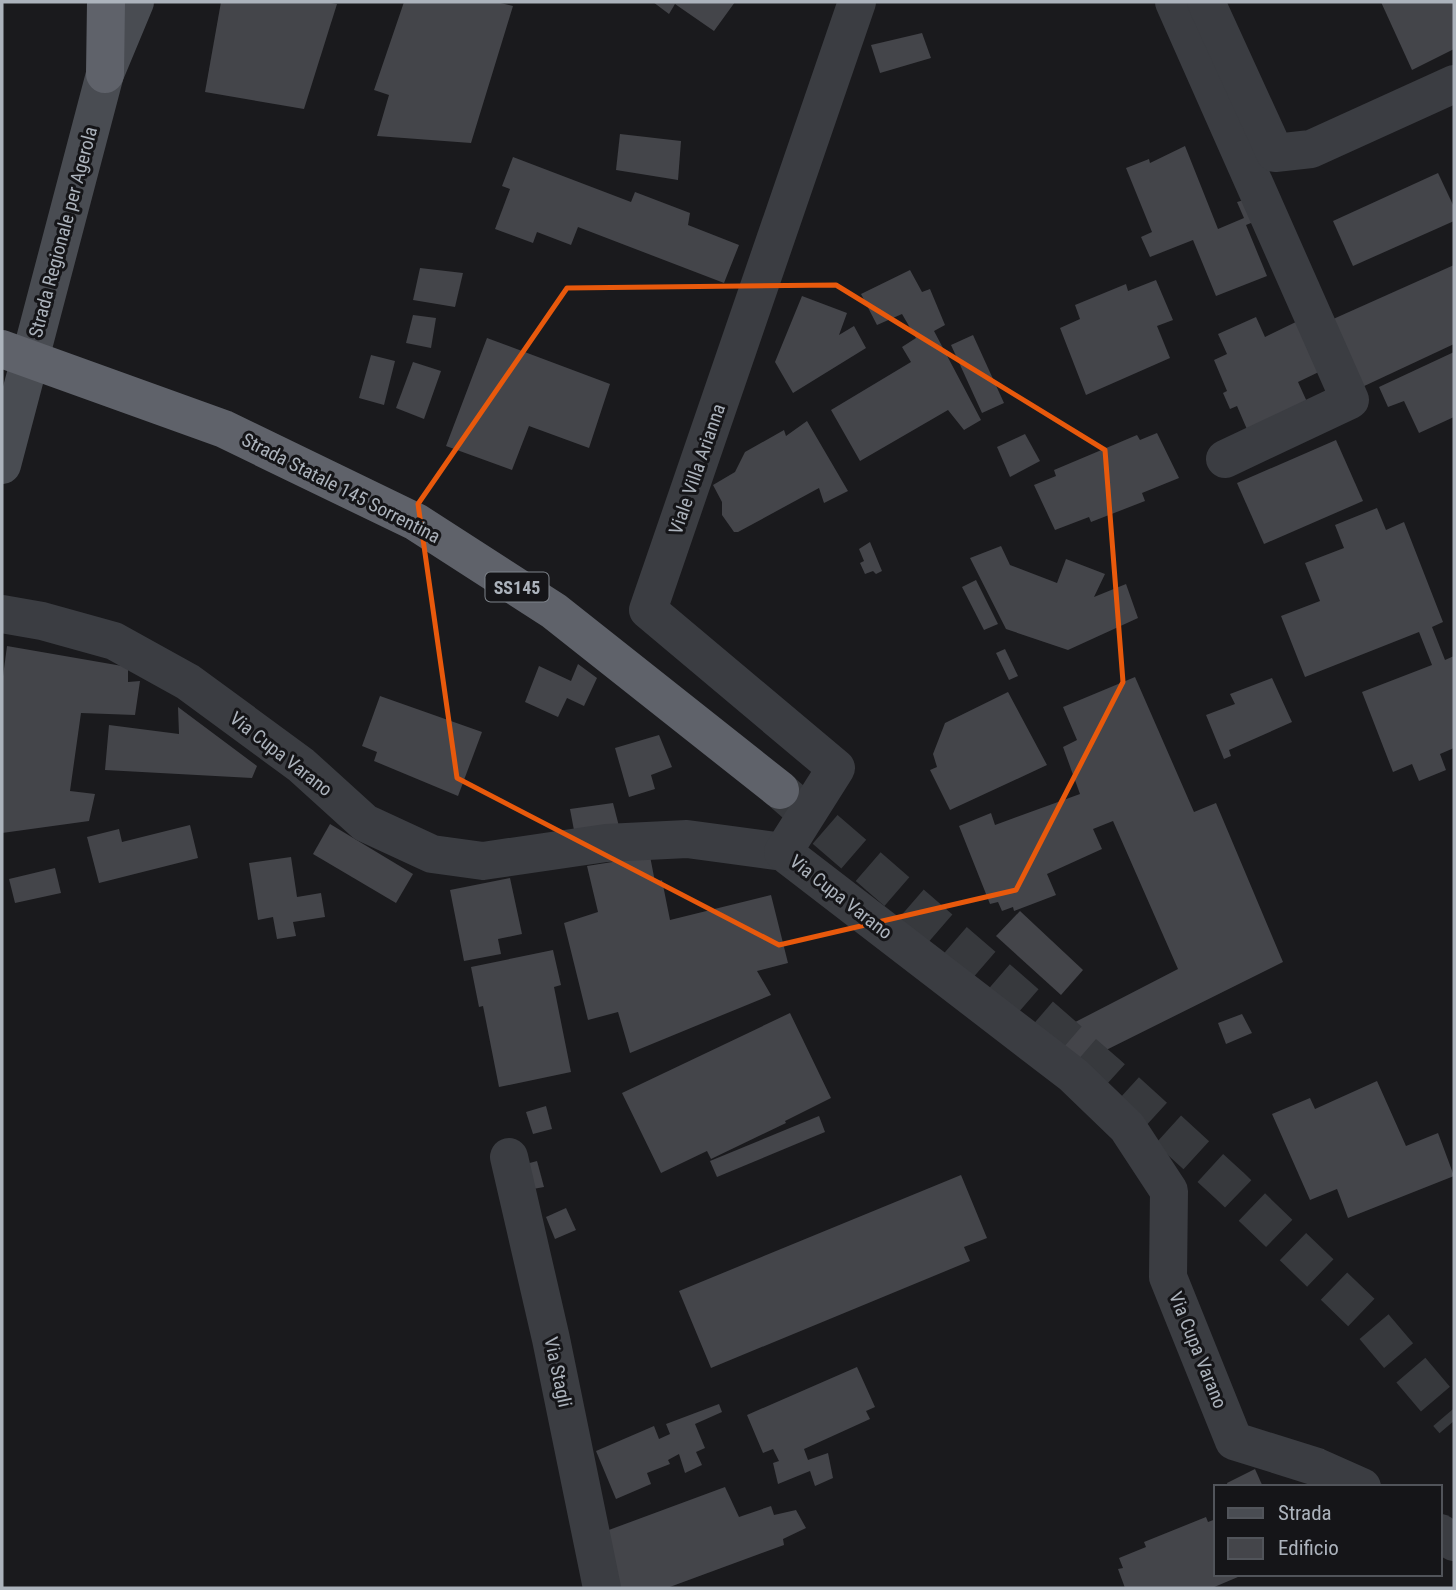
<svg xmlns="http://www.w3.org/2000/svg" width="1456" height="1590" font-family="'Roboto Condensed',sans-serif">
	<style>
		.building { fill: #44454a }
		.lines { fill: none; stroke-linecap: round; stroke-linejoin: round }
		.trunk-tunnel { stroke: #37393d; stroke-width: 38; stroke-dasharray: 38 19; stroke-linecap: butt }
		.minor { stroke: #3b3d42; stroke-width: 38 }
		.secondary { stroke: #494c52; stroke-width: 38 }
		.trunk { stroke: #5f626a; stroke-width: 38 }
		.marked { fill: none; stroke: #e8590c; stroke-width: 5; stroke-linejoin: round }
		.labels { text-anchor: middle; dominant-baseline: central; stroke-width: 6; stroke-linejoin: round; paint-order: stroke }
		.shield { fill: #151518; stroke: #7f848b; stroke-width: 2 }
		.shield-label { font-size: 18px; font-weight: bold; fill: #acb3bc }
		.street-label { font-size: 19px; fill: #acb3bc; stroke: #151518 }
	</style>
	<rect width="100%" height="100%" fill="#1a1a1d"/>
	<!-- building -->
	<g class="building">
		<polygon points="221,2 325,2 337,4 304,109 205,92"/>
		<polygon points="404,2 496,2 513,6 471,143 377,136 389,95 374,90"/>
		<polygon points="653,2 735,2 714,31 675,4 669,14"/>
		<polygon points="1381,2 1454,2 1454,49 1412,70"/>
		<polygon points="922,33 931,58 880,73 871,45"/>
		<polygon points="620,134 681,141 678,180 616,170"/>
		<polygon points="1185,146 1218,229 1244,218 1237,202 1248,199 1256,221 1246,225 1267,276 1216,296 1193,240 1150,257 1141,237 1152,232 1126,168 1149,159 1150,163"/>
		<polygon points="513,157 631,202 635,192 690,213 688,225 739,245 724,283 578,227 571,245 537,232 533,243 495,229 510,189 502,186"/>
		<polygon points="1438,173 1454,207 1454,221 1353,266 1333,221"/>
		<polygon points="1454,265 1454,344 1360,388 1331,320"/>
		<polygon points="420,268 463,273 455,307 413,300"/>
		<polygon points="910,270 922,292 930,289 945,325 934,331 981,420 964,430 948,410 860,461 831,410 911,362 902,347 916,338 902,314 877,325 861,294"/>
		<polygon points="1156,280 1173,320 1157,326 1170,358 1086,395 1060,328 1080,319 1075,305 1126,284 1128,291"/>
		<polygon points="802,296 847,313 839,335 854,326 866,348 793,393 775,362"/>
		<polygon points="413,315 436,318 431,348 406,343"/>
		<polygon points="1256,317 1265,337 1302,319 1325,369 1298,382 1313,415 1249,434 1237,406 1230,409 1223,393 1227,391 1214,360 1227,354 1218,334"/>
		<polygon points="973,335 1004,403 982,413 951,345"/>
		<polygon points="487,338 610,384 589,448 529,426 512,470 446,446"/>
		<polygon points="1454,352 1454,417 1419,433 1404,401 1388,407 1379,387"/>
		<polygon points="371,355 395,361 384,405 359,398"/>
		<polygon points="413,362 441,371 424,419 396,408"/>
		<polygon points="807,421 848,491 824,503 819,488 738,532 734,532 722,515 722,502 713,485 735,472 745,452 784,430 786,436"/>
		<polygon points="1157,433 1179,478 1142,493 1145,501 1091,522 1089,517 1055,530 1034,485 1056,476 1054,470 1137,435 1140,440"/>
		<polygon points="1025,434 1040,461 1010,477 997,447"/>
		<polygon points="1336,440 1363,501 1264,544 1237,483"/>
		<polygon points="1377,508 1386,530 1404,522 1443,622 1432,627 1445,660 1454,656 1454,748 1440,754 1446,770 1419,781 1412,764 1393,772 1362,692 1432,665 1419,632 1305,677 1281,616 1320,601 1305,563 1344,548 1335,525"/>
		<polygon points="870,542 882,571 876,574 873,571 865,574 860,563 864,561 859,549"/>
		<polygon points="1001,546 1010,565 1057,583 1066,559 1105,574 1094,597 1126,584 1138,618 1068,650 1006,629 970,558"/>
		<polygon points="976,580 998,624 984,630 962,587"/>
		<polygon points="7,646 128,667 128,682 140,681 135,715 81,713 70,791 95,794 89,821 2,833 2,684"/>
		<polygon points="1005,649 1018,676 1009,680 996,653"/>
		<polygon points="578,664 597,678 584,706 567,698 558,717 525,702 539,666 571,681"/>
		<polygon points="1135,677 1194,812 1216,803 1283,962 1072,1067 1054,1033 1178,969 1113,821 1093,829 1102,849 1047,874 1056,895 1014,911 1013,907 1002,911 998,902 990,904 959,826 991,813 995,825 1080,794 1063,747 1077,740 1063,707"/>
		<polygon points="1272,678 1292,722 1229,750 1231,756 1224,759 1206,715 1235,704 1230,694"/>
		<polygon points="1008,692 1047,765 950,810 930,770 937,767 933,754 945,723"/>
		<polygon points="380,696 482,732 458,796 374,761 377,752 362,746"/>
		<polygon points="178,707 257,766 252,778 105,770 109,725 179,734"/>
		<polygon points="659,735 672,767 651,775 655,789 629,797 615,748"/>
		<polygon points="613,803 622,838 577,846 570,809"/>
		<polygon points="330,824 413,874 396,903 313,854"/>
		<polygon points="190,825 198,858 99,883 87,837 119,829 122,842"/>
		<polygon points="650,856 655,882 662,880 670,920 771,895 788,963 757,971 771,995 630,1053 618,1012 588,1020 564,923 598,912 587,866"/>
		<polygon points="291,857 297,897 321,893 325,917 293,922 296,936 277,939 273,917 258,920 249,863"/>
		<polygon points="882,866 890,882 867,891 862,874"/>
		<polygon points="55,868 61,893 15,903 9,879"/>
		<polygon points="510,878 522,934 498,939 501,954 464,961 450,890"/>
		<polygon points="1020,911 1083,970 1061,995 996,936"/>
		<polygon points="553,950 561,985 554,987 571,1072 499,1087 483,1006 479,1007 471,967"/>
		<polygon points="790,1013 831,1098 785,1121 786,1123 711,1159 707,1151 661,1173 622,1093"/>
		<polygon points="1242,1014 1252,1033 1226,1044 1218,1023"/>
		<polygon points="1377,1081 1406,1146 1438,1133 1454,1176 1348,1218 1337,1189 1310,1200 1272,1114 1310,1098 1315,1109"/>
		<polygon points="546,1106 552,1129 533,1134 526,1112"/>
		<polygon points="819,1116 825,1132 717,1177 710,1161"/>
		<polygon points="537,1161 544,1187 533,1189 526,1164"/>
		<polygon points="961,1175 987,1238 964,1247 970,1261 711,1368 679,1291"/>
		<polygon points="566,1208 576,1230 555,1239 546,1217"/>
		<polygon points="857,1367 875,1407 866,1411 870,1419 804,1449 808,1460 828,1453 833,1478 815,1486 810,1471 778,1484 773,1463 779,1461 773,1449 763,1453 747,1415"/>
		<polygon points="719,1404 722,1412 695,1424 705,1448 696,1452 702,1465 685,1473 679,1454 668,1460 670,1464 647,1473 651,1484 616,1499 596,1451 654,1426 659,1439 670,1434 666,1424"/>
		<polygon points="1255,1469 1263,1487 1228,1487 1227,1483"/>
		<polygon points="725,1487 739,1517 771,1506 774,1515 796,1510 806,1528 783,1539 784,1545 667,1588 610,1588 598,1534"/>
		<polygon points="1206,1517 1208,1522 1216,1519 1216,1574 1245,1574 1212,1588 1125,1588 1118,1569 1123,1568 1119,1558 1146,1547 1144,1542"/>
	</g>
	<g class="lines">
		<!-- trunk-tunnel -->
		<polyline class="trunk-tunnel" points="782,792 1104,1071 1230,1186 1365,1316 1454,1421"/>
		<!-- minor -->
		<g class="minor">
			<polyline points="1174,2 1350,400 1225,459"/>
			<polyline points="1206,2 1275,153 1311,149 1454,84"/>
			<polyline points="2,614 42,621 114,641 188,682 301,765 365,823 432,854 483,861 606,843 687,839 783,852 1073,1075 1127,1127 1169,1191 1168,1277 1234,1441 1317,1467 1362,1487"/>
			<polyline points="783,852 836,768 648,610 857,2"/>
			<polyline points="509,1157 551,1339 602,1588"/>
			<polyline points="1440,1533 1454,1542"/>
		</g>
		<!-- secondary -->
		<polyline class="secondary" points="2,465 105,74 135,2"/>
		<!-- trunk -->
		<g class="trunk">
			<polyline points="105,74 106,2"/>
			<polyline points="2,349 224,429 416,522 554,611 780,790"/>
		</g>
	</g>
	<!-- marked area -->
	<path class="marked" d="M836 285 1105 450 1123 682 1016 890 779 945 457 778 418 504 567 288Z"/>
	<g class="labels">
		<!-- shield labels -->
		<rect class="shield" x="485.5" y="572.5" width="63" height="29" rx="5"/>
		<g class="shield-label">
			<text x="517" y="587">SS145</text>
		</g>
		<!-- street labels -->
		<g class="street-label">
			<text transform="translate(63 232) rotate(-75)">Strada Regionale per Agerola</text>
			<text transform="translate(697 469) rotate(-71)">Viale Villa Arianna</text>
			<text transform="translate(341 488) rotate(27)">Strada Statale 145 Sorrentina</text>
			<text transform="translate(281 754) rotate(38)">Via Cupa Varano</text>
			<text transform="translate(841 897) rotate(38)">Via Cupa Varano</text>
			<text transform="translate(1198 1350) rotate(68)">Via Cupa Varano</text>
			<text transform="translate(558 1372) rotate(78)">Via Stagli</text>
		</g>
	</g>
	<!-- border -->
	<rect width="1456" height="1590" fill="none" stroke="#acb3bc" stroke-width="7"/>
	<!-- legend -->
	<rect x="1214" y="1485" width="228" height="91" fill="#151518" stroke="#51545a" stroke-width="2"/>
	<rect x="1228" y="1508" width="35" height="10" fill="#494c52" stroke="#51545a" stroke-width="2"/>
	<text x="1278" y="1520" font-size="21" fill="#acb3bc">Strada</text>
	<rect x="1228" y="1538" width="35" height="21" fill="#44454a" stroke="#51545a" stroke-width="2"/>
	<text x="1278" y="1555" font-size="21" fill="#acb3bc">Edificio</text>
</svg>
